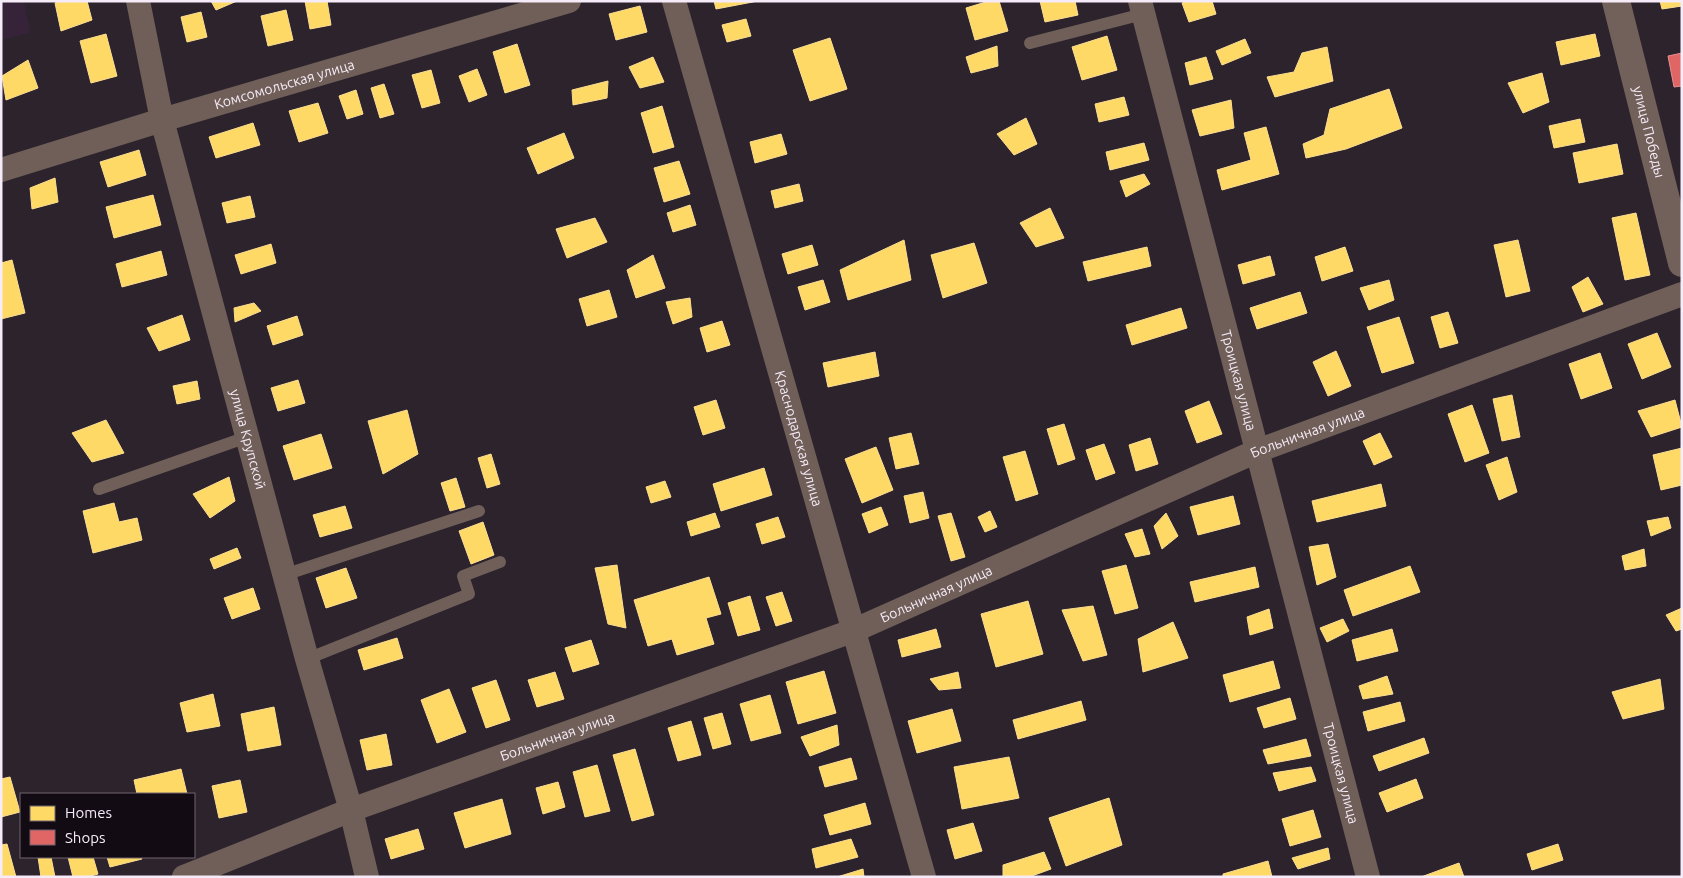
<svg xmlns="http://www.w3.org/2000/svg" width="1683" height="878" font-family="Ubuntu,sans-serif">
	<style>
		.built { fill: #36233a }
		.homes { fill: #ffd966; stroke: #fcde92 }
		.shops { fill: #e06666; stroke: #e78e92 }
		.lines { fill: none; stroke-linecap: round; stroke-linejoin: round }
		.lane { stroke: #6f5f58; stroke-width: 12 }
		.street { stroke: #6f5f58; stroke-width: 24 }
		.secondary { stroke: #72615b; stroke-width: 28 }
		.labels { text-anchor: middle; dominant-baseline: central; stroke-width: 5; stroke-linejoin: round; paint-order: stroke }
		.street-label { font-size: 14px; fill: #f6ebf8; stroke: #130b14 }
	</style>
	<rect width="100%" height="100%" fill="#2c232d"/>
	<!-- built -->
	<polygon class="built" points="1,1 24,1 30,33 1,40"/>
	<!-- homes -->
	<g class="homes">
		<polygon points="60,1 87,1 92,20 61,31 55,3"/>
		<polygon points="211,1 237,1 216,10"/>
		<polygon points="305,1 327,1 331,25 310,29"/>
		<polygon points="714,1 758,1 716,9"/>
		<polygon points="989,1 999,1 1008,31 975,40 966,8"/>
		<polygon points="1040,1 1075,1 1078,15 1045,22"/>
		<polygon points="1188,1 1212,1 1216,14 1189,22 1182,3"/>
		<polygon points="1660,1 1682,1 1682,6 1662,9"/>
		<polygon points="640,6 647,32 616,40 609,14"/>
		<polygon points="286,10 293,40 268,46 261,16"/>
		<polygon points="201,12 207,37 187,42 181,17"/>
		<polygon points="746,19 751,36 727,42 722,25"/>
		<polygon points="106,34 117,76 91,83 80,41"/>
		<polygon points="1595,34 1600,56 1561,65 1556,42"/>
		<polygon points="1107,36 1117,70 1082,80 1072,47"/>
		<polygon points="830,38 847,89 810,101 793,50"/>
		<polygon points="1245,39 1251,53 1222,65 1216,51"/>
		<polygon points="517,44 530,85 505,93 493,52"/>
		<polygon points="997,46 998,66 971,73 966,57"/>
		<polygon points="1327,47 1333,81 1275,97 1267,77 1294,72 1302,53"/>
		<polygon points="653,57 664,82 640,88 629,67"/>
		<polygon points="1206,57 1213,79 1190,85 1185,63"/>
		<polygon points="28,60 38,88 6,100 2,76"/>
		<polygon points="477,69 487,95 469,102 459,76"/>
		<polygon points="431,70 440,103 422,108 412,75"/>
		<polygon points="1542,73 1549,102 1523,113 1508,83"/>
		<polygon points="608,81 607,98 573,105 572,90"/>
		<polygon points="384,84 394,114 380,118 371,88"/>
		<polygon points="1389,89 1402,128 1346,149 1306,158 1303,144 1324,135 1330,109"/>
		<polygon points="356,90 363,114 347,119 339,96"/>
		<polygon points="1124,97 1129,115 1099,122 1095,104"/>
		<polygon points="1231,100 1234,128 1200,136 1192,110"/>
		<polygon points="318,103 328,133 299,142 289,111"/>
		<polygon points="662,106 674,147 653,153 641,113"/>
		<polygon points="1026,118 1037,144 1014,155 997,134"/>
		<polygon points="1580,119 1585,142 1554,148 1549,126"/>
		<polygon points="253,123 260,145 216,158 209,137"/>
		<polygon points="1266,127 1279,174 1222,190 1217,170 1251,160 1244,133"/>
		<polygon points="564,133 574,158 538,174 527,148"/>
		<polygon points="781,134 787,154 755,163 750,142"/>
		<polygon points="1144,143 1149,160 1110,170 1106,152"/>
		<polygon points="1617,144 1623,174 1579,183 1573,153"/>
		<polygon points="139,150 146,175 108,187 100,162"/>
		<polygon points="679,161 690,194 664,202 654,168"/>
		<polygon points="1144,174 1150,184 1126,197 1120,181"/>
		<polygon points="55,178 58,202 32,209 30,188"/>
		<polygon points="799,184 803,201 775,208 771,191"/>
		<polygon points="153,195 161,225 114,238 106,207"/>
		<polygon points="250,196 255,217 227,223 222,203"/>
		<polygon points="690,205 696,225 673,232 667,213"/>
		<polygon points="1050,208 1064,238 1036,247 1020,223"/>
		<polygon points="1636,213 1650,275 1625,280 1612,218"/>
		<polygon points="595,218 607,242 567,258 556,229"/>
		<polygon points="904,240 911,280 848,300 840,270"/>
		<polygon points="1518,240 1530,291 1506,297 1494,245"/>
		<polygon points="974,243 987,283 943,298 931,255"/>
		<polygon points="271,244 276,263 241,274 235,255"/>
		<polygon points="812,245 818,265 788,274 782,254"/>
		<polygon points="1147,247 1151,266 1088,281 1083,262"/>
		<polygon points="1345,247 1353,271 1322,281 1315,257"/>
		<polygon points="161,251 167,275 122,287 116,264"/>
		<polygon points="653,255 665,288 636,298 627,270"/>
		<polygon points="1270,256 1275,275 1243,284 1238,265"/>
		<polygon points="12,260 25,313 1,319 1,263"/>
		<polygon points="1588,277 1603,304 1583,312 1572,287"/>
		<polygon points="823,280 830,302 805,310 798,287"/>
		<polygon points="1389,280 1394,300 1369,310 1360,288"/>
		<polygon points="609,290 617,317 587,326 579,299"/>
		<polygon points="1300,292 1307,313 1257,329 1250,308"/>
		<polygon points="690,298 692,317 673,324 666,302"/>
		<polygon points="254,303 261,311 235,322 234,308"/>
		<polygon points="1181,308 1187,328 1132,345 1126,325"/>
		<polygon points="1448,312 1458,343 1440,348 1431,317"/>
		<polygon points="182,315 190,340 159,351 147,328"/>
		<polygon points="297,316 303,335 273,345 267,326"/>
		<polygon points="1399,317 1414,363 1382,373 1367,327"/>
		<polygon points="722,321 730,345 707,352 700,328"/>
		<polygon points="1657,333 1671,367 1642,379 1628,344"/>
		<polygon points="1336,351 1351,386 1328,396 1313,362"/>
		<polygon points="875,352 879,376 828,387 823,363"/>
		<polygon points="1600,353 1612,388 1581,399 1569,364"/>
		<polygon points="298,380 305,403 278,411 271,388"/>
		<polygon points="197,381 200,399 177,404 173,386"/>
		<polygon points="1512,395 1520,437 1502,441 1493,399"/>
		<polygon points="716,400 725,428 703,435 694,407"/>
		<polygon points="1675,400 1682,427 1651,437 1638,411"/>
		<polygon points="1209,401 1222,434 1197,443 1185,411"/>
		<polygon points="1472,405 1489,453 1465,462 1448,414"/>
		<polygon points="407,410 418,454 383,474 368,421"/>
		<polygon points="106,420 124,453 92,462 72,433"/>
		<polygon points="1064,424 1075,459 1058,465 1047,429"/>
		<polygon points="911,433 919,464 896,469 889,438"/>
		<polygon points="1380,433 1392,457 1374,465 1363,441"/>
		<polygon points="321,434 332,468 294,480 283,446"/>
		<polygon points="1150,438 1158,464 1136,471 1129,445"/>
		<polygon points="1104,444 1115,473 1096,480 1086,450"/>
		<polygon points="876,447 893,490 862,503 845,459"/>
		<polygon points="1682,448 1682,485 1661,490 1653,455"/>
		<polygon points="1025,451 1038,494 1016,501 1003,457"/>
		<polygon points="491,454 500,484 487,488 478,458"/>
		<polygon points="1507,457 1517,492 1499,500 1486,465"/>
		<polygon points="764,468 772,495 721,511 713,484"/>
		<polygon points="229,477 235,501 210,518 193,494"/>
		<polygon points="456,478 465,507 450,511 441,483"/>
		<polygon points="665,481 671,497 651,503 646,487"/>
		<polygon points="1381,484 1386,506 1317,522 1312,501"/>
		<polygon points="923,492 929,518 910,523 904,496"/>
		<polygon points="1233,496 1240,524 1198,535 1190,507"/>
		<polygon points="114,503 119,522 137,518 142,540 93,553 83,511"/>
		<polygon points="345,506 352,528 320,537 313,515"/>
		<polygon points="881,507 888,525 869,533 862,514"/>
		<polygon points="990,511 997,527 985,532 978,517"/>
		<polygon points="715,513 720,527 691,536 687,522"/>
		<polygon points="951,513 965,557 951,561 938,516"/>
		<polygon points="1166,513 1178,536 1162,549 1154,526"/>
		<polygon points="778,517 785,537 762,544 756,524"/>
		<polygon points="1668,517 1671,528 1651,536 1647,521"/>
		<polygon points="483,522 494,555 471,564 459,531"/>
		<polygon points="1142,529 1150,554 1135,557 1125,534"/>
		<polygon points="1328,544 1336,577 1317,585 1309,547"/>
		<polygon points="237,548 241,558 214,569 210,559"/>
		<polygon points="1644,549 1646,566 1625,570 1622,556"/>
		<polygon points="617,565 626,628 608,624 595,568"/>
		<polygon points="1126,565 1138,608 1115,614 1102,571"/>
		<polygon points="1410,566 1420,592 1353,616 1344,590"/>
		<polygon points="1255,567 1259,587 1195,602 1190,582"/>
		<polygon points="346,568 357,598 326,608 316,578"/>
		<polygon points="709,577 721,614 706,618 714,644 677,655 672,639 648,646 634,600"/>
		<polygon points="253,588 260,609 232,619 224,598"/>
		<polygon points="782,592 792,621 776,626 766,597"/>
		<polygon points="750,596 760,630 738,636 728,603"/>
		<polygon points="1028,601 1043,654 996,667 981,614"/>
		<polygon points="1093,606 1107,655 1083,661 1062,610"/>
		<polygon points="1682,608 1682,629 1676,631 1666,615"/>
		<polygon points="1269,609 1273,628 1250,635 1247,617"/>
		<polygon points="1343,619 1349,631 1327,642 1320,628"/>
		<polygon points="1173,622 1188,658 1143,672 1138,639"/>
		<polygon points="936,629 941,647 902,657 898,640"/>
		<polygon points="1392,629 1398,651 1357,661 1352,640"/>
		<polygon points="397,638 403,658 364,670 358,650"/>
		<polygon points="591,640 599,664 573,672 565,648"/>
		<polygon points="1273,661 1280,688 1230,702 1223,675"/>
		<polygon points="824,671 836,713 798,724 786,682"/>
		<polygon points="555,672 564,699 537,707 528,680"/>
		<polygon points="958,672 961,688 939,690 930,679"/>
		<polygon points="1387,676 1393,694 1363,699 1359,686"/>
		<polygon points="1660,679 1664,709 1623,719 1612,692"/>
		<polygon points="496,680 510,720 486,728 472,688"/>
		<polygon points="449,689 466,732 437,743 421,700"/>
		<polygon points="213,694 220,726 187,732 180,703"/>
		<polygon points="770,695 781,733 751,741 740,704"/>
		<polygon points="1290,698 1296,719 1264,728 1257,708"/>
		<polygon points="1081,701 1086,720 1018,739 1013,720"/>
		<polygon points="1400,702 1405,721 1368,731 1363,712"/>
		<polygon points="274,707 281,745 248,751 241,714"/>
		<polygon points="952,709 961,741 917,753 908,721"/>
		<polygon points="722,713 731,744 713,749 704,718"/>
		<polygon points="691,721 701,755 678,761 668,728"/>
		<polygon points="837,725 839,745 810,756 801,737"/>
		<polygon points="386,734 392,765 367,770 360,740"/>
		<polygon points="1424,738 1429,753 1379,771 1373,756"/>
		<polygon points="1306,739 1311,756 1268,764 1263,750"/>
		<polygon points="635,749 654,815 632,821 613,755"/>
		<polygon points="1009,757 1019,798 962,809 954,767"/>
		<polygon points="851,758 857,779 825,787 819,767"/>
		<polygon points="597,765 610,811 585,817 573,772"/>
		<polygon points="1311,767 1316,781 1279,791 1273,773"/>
		<polygon points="181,769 187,794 137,794 134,780"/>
		<polygon points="10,777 20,812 1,817 1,779"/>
		<polygon points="1416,779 1423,798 1387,812 1379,793"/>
		<polygon points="240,780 247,812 219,818 212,786"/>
		<polygon points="558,782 565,807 543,814 536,788"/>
		<polygon points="1109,798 1122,845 1066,866 1049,818"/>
		<polygon points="502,799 511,834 465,848 454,813"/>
		<polygon points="865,803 871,824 830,835 824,815"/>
		<polygon points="1313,810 1321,837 1290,846 1282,819"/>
		<polygon points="973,823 982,851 955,859 947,830"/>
		<polygon points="418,829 424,849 391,859 385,839"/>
		<polygon points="851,839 858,857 816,868 812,849"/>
		<polygon points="7,844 16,877 1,877 1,845"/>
		<polygon points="1558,844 1563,860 1532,870 1527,854"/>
		<polygon points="1328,848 1330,859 1298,869 1292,858"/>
		<polygon points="1044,852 1051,869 1029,877 1003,877 1003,865"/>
		<polygon points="38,857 51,857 55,877 41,877"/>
		<polygon points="68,857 93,857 98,874 87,877 73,877"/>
		<polygon points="107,857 141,857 142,859 110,867"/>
		<polygon points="1268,861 1272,877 1223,877 1223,874"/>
		<polygon points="1459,863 1464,877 1421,877"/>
		<polygon points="863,869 864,877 837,877"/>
	</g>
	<!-- shops -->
	<polygon class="shops" points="1682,53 1682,86 1674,87 1668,56"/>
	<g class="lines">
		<!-- lane -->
		<g class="lane">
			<polyline points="1030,43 1143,14"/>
			<polyline points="99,489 247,437"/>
			<polyline points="284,575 479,511"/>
			<polyline points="307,659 469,594 463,576 500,562"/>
		</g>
		<!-- street -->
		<g class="street">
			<path id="s1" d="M138 1 162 120 307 659 351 810 367 877"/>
			<path id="s2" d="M674 1 924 877"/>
			<path id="s3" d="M1140 1 1368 877"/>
			<path id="s4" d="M1 170 162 120 569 1"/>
			<path id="s5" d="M184 877 351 810 855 630 1257 451 1682 294"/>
		</g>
		<!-- secondary -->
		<path class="secondary" id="s6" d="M1616 1 1682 263"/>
	</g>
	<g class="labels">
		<!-- street labels -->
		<g class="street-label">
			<text stroke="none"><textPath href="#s4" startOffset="296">Комсомольская улица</textPath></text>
			<text stroke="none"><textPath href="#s6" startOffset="135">улица Победы</textPath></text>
			<text stroke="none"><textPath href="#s3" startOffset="392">Троицкая улица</textPath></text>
			<text stroke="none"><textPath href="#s5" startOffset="1209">Больничная улица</textPath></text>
			<text stroke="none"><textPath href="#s2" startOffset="455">Краснодарская улица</textPath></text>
			<text stroke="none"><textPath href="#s1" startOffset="452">улица Крупской</textPath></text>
			<text stroke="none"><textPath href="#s5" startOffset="804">Больничная улица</textPath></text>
			<text stroke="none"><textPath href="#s5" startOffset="399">Больничная улица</textPath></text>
			<text stroke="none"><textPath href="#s3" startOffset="798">Троицкая улица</textPath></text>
		</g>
	</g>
	<!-- border -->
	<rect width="1683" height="878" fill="none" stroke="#f6ebf8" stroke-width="5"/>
	<!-- legend -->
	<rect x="20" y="793" width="175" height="65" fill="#130b14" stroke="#6e656f"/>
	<rect x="30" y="806" width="25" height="15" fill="#ffd966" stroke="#6e656f"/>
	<text x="65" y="818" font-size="15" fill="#f6ebf8">Homes</text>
	<rect x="30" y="830" width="25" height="15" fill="#e06666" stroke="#6e656f"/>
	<text x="65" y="843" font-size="15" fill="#f6ebf8">Shops</text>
</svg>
